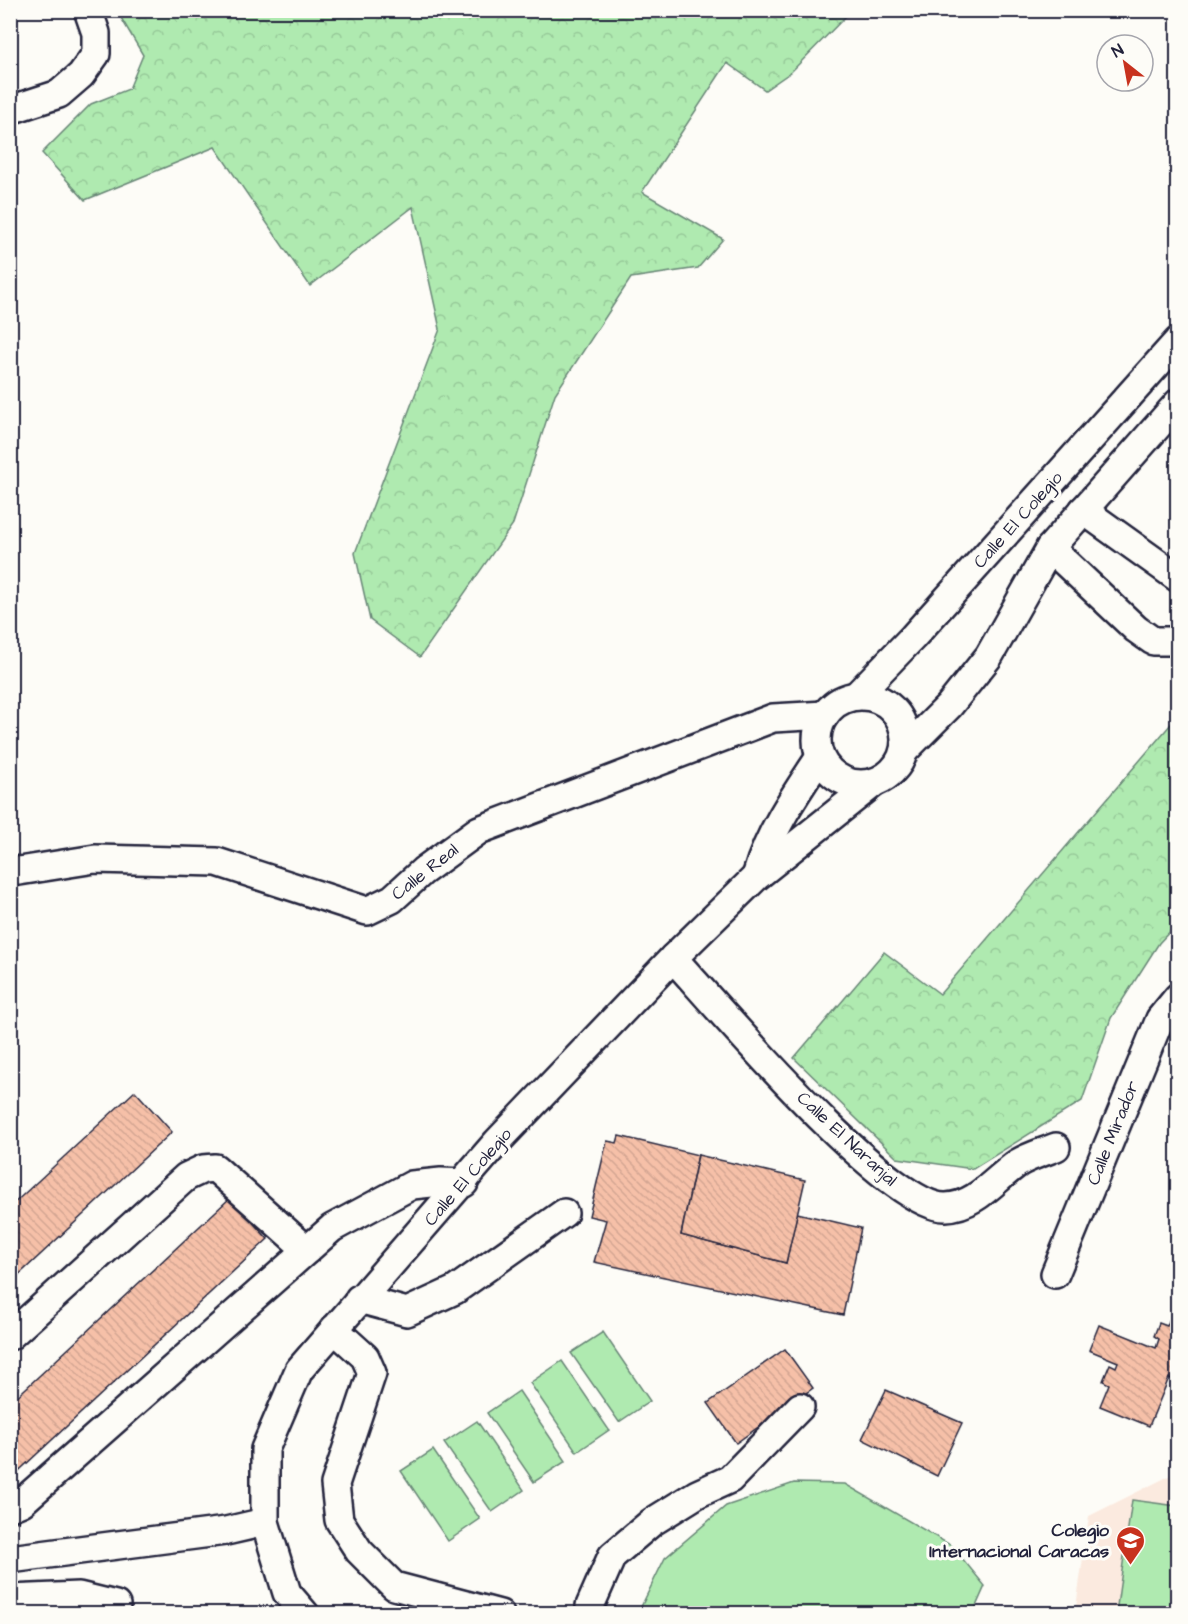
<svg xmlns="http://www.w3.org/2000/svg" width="1188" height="1624" font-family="'Architects Daughter',sans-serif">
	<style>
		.built { fill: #fbeadf }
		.forest { fill: url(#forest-crowns); stroke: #688676; stroke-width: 1.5 }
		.pitch { fill: #afeab0; stroke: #688676; stroke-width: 1.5 }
		.building { fill: url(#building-back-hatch); stroke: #22223b; stroke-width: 1.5 }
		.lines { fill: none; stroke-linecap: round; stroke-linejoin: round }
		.minor-casing { stroke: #22223b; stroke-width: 32 }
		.minor { stroke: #fdfcf7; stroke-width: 27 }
		.labels { text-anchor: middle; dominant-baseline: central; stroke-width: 6; stroke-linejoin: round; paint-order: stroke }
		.street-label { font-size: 18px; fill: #22223b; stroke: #fdfcf7 }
		.poi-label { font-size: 18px; font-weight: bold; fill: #22223b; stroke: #fdfcf7; text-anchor: end }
	</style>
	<defs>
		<pattern id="forest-crowns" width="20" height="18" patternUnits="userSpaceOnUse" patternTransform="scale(1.5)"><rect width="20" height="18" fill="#afeab0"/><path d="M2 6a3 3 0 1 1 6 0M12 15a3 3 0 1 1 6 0" fill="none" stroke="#96c898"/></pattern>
		<pattern id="building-back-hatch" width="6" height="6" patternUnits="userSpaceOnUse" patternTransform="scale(1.5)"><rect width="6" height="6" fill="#f6c0a8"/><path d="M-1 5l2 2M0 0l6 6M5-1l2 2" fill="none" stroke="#d3a592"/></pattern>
	</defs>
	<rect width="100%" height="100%" fill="#fdfcf7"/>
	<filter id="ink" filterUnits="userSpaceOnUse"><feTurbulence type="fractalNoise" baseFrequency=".0167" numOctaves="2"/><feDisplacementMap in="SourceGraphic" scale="12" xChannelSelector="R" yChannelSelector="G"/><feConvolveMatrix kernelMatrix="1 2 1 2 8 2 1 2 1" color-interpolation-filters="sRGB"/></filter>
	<g filter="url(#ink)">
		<!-- built -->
		<polygon class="built" points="1177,1472 1177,1613 1075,1614 1089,1516"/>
		<!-- forest -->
		<g class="forest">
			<polygon points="117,11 851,11 791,72 765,90 727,63 642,192 723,239 698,268 631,278 555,394 513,524 420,657 370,620 355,553 440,329 413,207 310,286 215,147 85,200 42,153 91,104 129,89 143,55"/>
			<polygon points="1177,717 1177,924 1159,943 1111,1018 1082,1101 973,1169 897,1158 794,1058 884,952 940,994"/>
		</g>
		<!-- pitch -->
		<g class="pitch">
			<polygon points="603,1332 650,1401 619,1422 571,1353"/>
			<polygon points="562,1361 609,1430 577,1452 530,1383"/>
			<polygon points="519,1391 566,1461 534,1482 487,1413"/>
			<polygon points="477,1421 524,1490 492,1512 444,1443"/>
			<polygon points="433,1450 480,1519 448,1541 401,1471"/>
			<polygon points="794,1483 845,1484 952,1546 985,1586 973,1613 638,1613 665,1558 726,1506"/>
			<polygon points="1132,1500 1177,1506 1177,1613 1116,1613"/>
		</g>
		<!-- building -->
		<g class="building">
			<polygon points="135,1091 172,1132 10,1283 10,1207"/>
			<polygon points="619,1136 698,1155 681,1235 786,1263 797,1213 861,1228 843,1315 594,1262 606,1220 589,1216 607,1141 617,1143"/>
			<polygon points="698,1155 805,1180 786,1263 681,1235"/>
			<polygon points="230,1198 268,1239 10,1479 10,1403"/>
			<polygon points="1177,1300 1178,1381 1169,1378 1149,1426 1100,1406 1109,1384 1103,1381 1110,1364 1116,1367 1118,1362 1089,1350 1099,1325 1156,1348 1159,1339 1154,1336 1159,1323 1167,1326"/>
			<polygon points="785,1349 813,1388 736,1443 708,1403"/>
			<polygon points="886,1390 962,1423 937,1476 862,1439"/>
		</g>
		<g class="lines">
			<defs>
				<g id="minor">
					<polyline points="10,110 59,94 81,75 96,54 96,33 88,10"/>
					<polyline points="1083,510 1178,578"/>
					<polyline points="1050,548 1136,629 1153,641 1178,641"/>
					<circle cx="861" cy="740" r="44"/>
					<polyline points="856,696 913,637 1178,341"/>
					<polyline points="904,751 949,706 989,656 1050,548 1178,403"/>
					<polyline points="10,870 19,871 95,859 217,862 367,911 392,899 423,871 479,830 773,718 825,715"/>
					<path d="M757 874C769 832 796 793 820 757"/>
					<path d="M673 958C717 1006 888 1209 946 1207 976 1206 995 1179 1018 1163 1029 1156 1044 1152 1056 1147"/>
					<polyline points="1055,1274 1160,1019 1178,997"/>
					<polyline points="359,1299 407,1312 455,1290 564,1213"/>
					<polyline points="334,1329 365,1357 372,1373 335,1484 339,1520 359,1551 394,1586 500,1614"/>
					<polyline points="10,1336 186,1177 203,1169 215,1168 307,1250"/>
					<polyline points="10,1507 22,1502 332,1228 412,1185 441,1182 464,1183"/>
					<polyline points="10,1559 226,1531 265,1522"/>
					<polyline points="10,1599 79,1596 116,1605"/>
					<polyline points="305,1614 287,1593 265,1522 265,1449 299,1370 497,1142 673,958 756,877 875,782"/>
					<polyline points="590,1614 590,1606 612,1556 652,1522 697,1494 730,1479 800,1407"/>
				</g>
			</defs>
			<!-- minor casing -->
			<use href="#minor" class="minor-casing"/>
			<!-- minor -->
			<use href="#minor" class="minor"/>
		</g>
	</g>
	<!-- icons -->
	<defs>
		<symbol id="school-pin" viewBox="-11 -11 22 30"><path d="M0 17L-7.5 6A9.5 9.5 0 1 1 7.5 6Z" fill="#c8321e" stroke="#fdfcf7"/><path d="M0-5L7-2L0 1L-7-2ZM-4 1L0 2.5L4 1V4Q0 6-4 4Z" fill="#fff"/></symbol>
	</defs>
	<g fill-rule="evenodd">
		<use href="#school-pin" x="1114" y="1524" width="33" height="45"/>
	</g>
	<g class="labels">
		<!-- street labels -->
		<g class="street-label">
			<text transform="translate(1018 520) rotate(-48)">Calle El Colegio</text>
			<text transform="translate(425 872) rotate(-38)">Calle Real</text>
			<text transform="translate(1113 1133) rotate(-68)">Calle Mirador</text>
			<text transform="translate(847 1139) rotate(43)">Calle El Naranjal</text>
			<text transform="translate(468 1177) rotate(-49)">Calle El Colegio</text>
		</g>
		<!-- poi labels -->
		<g class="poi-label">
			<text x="1109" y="1530">Colegio<tspan x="1109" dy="21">Internacional Caracas</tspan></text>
		</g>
	</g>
	<!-- margin -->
	<rect width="1188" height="1624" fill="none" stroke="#fdfcf7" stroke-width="36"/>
	<rect x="18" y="18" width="1152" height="1588" fill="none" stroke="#22223b" stroke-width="2" filter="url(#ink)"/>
	<!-- north arrow -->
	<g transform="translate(1125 63) rotate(329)"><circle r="28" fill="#fdfcf7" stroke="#a5a5ac" stroke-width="1.5"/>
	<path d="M0-4.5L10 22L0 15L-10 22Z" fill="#c8321e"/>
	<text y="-9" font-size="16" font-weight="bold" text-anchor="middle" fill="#22223b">N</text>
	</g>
</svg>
